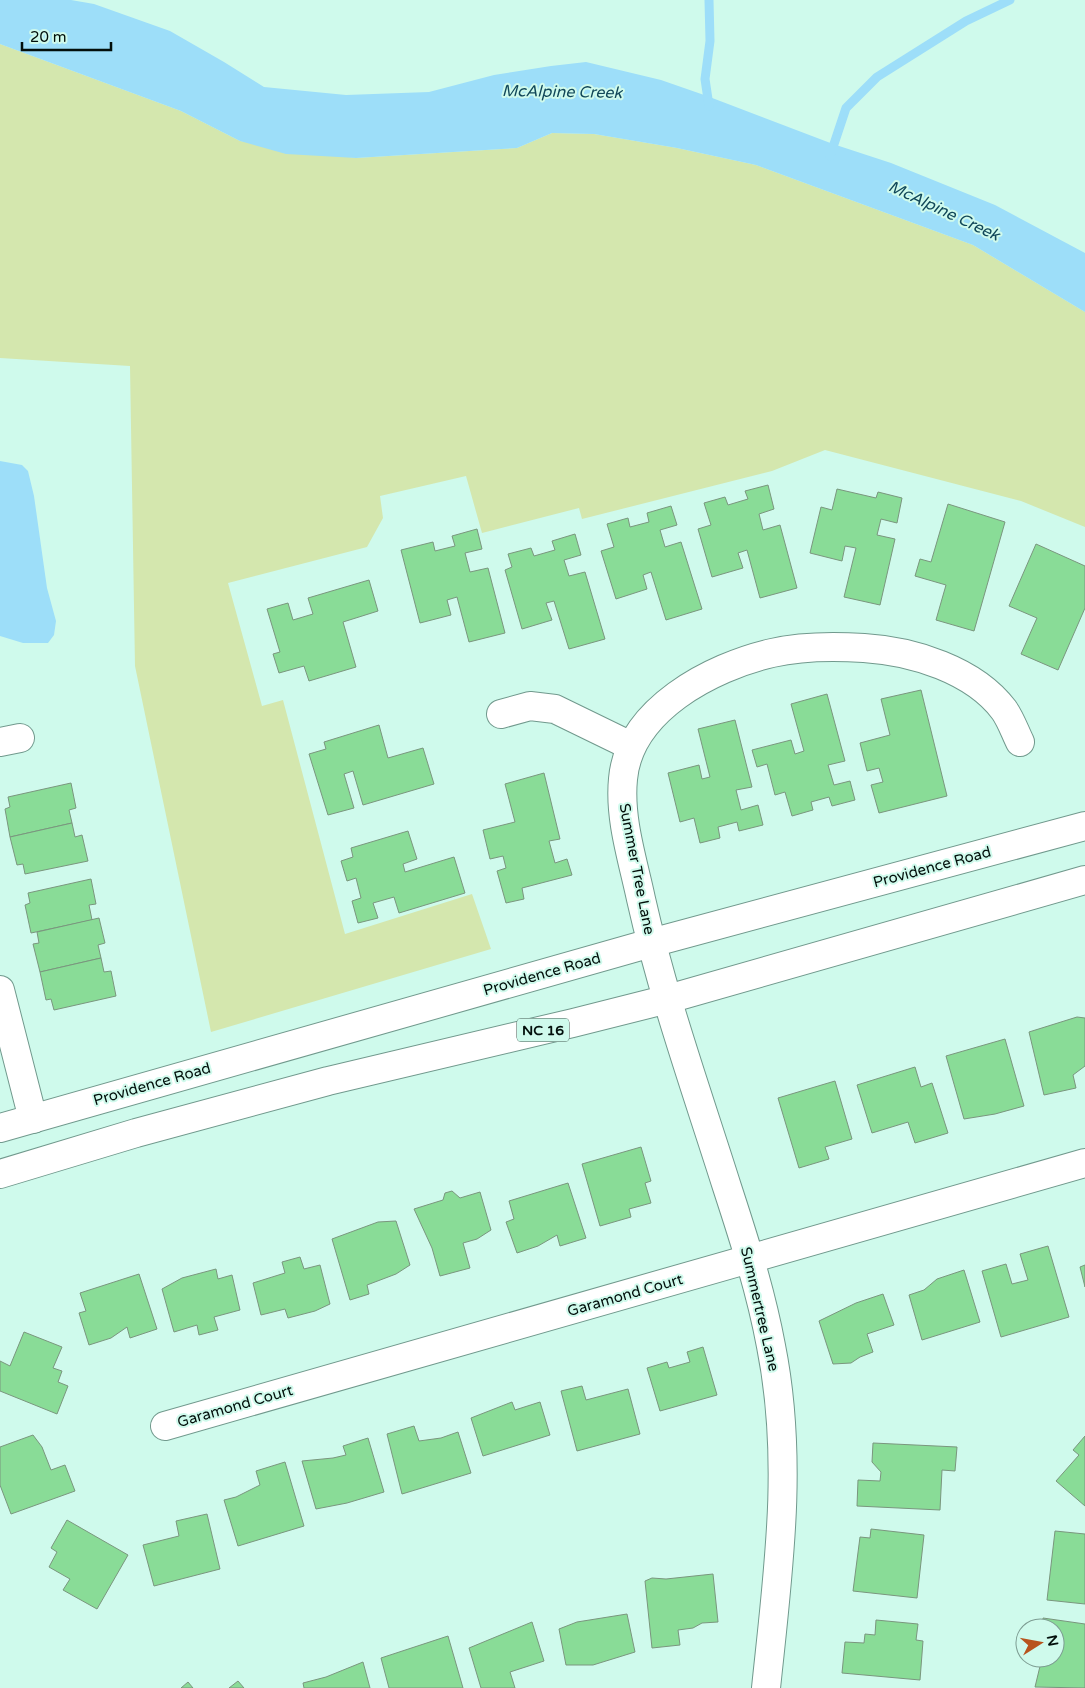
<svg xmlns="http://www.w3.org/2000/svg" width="1085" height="1688" font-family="'Varela Round',sans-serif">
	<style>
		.green { fill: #d4e7ae }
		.water { fill: #9ddef9 }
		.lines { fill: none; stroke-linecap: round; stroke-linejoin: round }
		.stream { stroke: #9ddef9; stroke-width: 9 }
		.building { fill: #89dc97; stroke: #7a967e }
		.minor-casing { stroke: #71998d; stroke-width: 30 }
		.primary-casing { stroke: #71998d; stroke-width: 30 }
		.minor { stroke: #fff; stroke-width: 28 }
		.primary { stroke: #fff; stroke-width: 28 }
		.labels { text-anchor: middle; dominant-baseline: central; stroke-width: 4; stroke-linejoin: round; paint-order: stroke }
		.shield { fill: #cffaec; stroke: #40564e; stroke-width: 1 }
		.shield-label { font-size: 14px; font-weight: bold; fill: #020f0b }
		.street-label { font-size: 15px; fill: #020f0b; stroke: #cffaec }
		.water-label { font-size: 16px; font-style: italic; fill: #114759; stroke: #cffaec }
	</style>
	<rect width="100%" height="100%" fill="#cffaec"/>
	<!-- green -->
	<polygon class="green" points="0,44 181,111 240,141 356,158 517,148 552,133 594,134 677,148 756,165 973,245 1085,312 1085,527 1021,501 825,450 772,471 582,519 579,508 482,533 466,476 380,496 383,518 367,547 228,583 262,706 283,700 345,934 472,894 491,949 211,1032 135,666 130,366 0,358"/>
	<!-- water -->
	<g class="water">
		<polygon points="0,0 71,0 94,4 170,31 224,62 264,87 346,95 429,92 494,75 551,66 586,62 661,80 707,96 833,144 891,163 995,205 1085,253 1085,312 973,245 756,165 677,148 594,134 552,133 517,148 356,158 286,154 240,141 181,111 0,44"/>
		<polygon points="0,461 22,465 28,471 34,496 47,588 56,621 54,635 48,643 23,643 0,636"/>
	</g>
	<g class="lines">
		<!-- stream -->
		<g class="stream">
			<polyline points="709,106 705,79 710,41 709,0"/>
			<polyline points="830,156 846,108 877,77 966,21 1010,0"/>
		</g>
	</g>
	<!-- building -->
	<g class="building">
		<polygon points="768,485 774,509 759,514 763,530 780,525 797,588 760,598 747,550 738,553 743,568 712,577 698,529 711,525 704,503 725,497 728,505 748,499 745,491"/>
		<polygon points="837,489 876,498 878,492 902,498 897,523 881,519 877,535 895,539 880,605 844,597 856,548 845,546 842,561 810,553 821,507 832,510"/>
		<polygon points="948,504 1005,522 974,631 936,620 946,585 915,576 920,559 931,562"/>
		<polygon points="671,506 677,525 660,530 665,547 681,542 702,609 666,620 651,572 643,575 647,589 616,599 601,551 614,547 607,524 628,518 630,527 649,522 647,513"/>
		<polygon points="477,529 482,549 465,553 470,572 488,568 505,633 469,642 457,597 447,600 451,615 420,623 401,550 433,542 435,551 455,546 452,536"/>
		<polygon points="575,534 581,555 564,560 569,576 585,572 605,639 569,649 554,601 546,603 552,620 522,629 505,570 512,567 508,554 531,548 534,556 555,550 552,541"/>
		<polygon points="1036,544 1085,566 1085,608 1058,670 1021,654 1037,618 1009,606"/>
		<polygon points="369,580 378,611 343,622 356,667 309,681 304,666 279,673 273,654 280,652 267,609 288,603 293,620 313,614 308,598"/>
		<polygon points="921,690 947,796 879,813 871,785 883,782 879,768 867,771 860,743 890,735 881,699"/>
		<polygon points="827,694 845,761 828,765 834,785 850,781 855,800 832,806 829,797 811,802 813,810 792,816 785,792 775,795 767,764 757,767 752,750 791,740 795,754 804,751 791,704"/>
		<polygon points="735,720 752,787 736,790 741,810 758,805 763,825 739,831 737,822 718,827 720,838 700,843 694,818 680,822 668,773 699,765 702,779 710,777 698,729"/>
		<polygon points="379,725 388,758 423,748 434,784 363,805 353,771 344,774 354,808 328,815 309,754 326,749 324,742"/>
		<polygon points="544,773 560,839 549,841 555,863 567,859 572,875 522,888 524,899 506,903 497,871 506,868 503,856 490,859 483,830 515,822 505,784"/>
		<polygon points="71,783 76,808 69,810 72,823 10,837 5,809 10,807 8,797"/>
		<polygon points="72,823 75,837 82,835 88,861 25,874 23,864 17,865 10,837"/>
		<polygon points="408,831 417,859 403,864 405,872 454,857 465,893 399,913 394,897 373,903 378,918 358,923 352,901 361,898 356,878 347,881 341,861 353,857 351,848"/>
		<polygon points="91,879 96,904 89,905 92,920 31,933 25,905 30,903 28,893"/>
		<polygon points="99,918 105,943 98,945 101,958 40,972 33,944 39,943 37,932"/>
		<polygon points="101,958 104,972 111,971 116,996 54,1010 51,999 46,1000 40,972"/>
		<polygon points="1077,1017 1085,1018 1085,1066 1073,1075 1076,1088 1044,1095 1029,1032"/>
		<polygon points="1005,1039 1024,1106 995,1114 964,1119 946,1056"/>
		<polygon points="915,1067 921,1087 932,1083 948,1133 915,1143 908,1122 872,1133 857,1085"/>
		<polygon points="835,1081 852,1139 825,1147 829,1159 799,1168 778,1098"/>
		<polygon points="641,1147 651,1181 645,1183 651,1203 629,1209 631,1217 600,1226 582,1164"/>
		<polygon points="568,1183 586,1238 560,1246 557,1235 538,1246 517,1253 506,1222 514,1219 509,1201"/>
		<polygon points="452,1191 460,1198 480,1192 491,1230 477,1239 463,1243 470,1268 440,1276 432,1248 414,1209 443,1200 445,1193"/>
		<polygon points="396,1221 410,1265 396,1274 367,1285 369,1294 350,1300 332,1239 378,1222"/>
		<polygon points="1048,1246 1069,1317 1001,1337 982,1271 1006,1264 1012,1284 1028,1280 1020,1254"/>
		<polygon points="300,1257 304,1269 320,1265 330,1304 315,1311 288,1318 285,1309 261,1315 253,1283 285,1273 282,1262"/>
		<polygon points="1085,1265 1085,1287 1080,1267"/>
		<polygon points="216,1269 218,1279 232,1275 240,1310 214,1317 218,1330 199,1335 197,1325 174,1332 162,1289 182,1278"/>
		<polygon points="964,1270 980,1322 922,1340 909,1295 924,1290 937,1279"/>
		<polygon points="139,1274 157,1329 130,1338 127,1327 111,1338 89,1345 79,1313 86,1311 80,1293"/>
		<polygon points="883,1294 894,1325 867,1334 873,1352 860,1357 851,1363 833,1364 819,1321 856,1303"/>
		<polygon points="24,1332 62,1347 53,1368 62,1371 58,1382 68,1386 57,1414 0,1391 0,1361 10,1366"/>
		<polygon points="703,1347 717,1395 660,1411 647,1368 667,1362 669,1368 690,1362 687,1352"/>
		<polygon points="582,1386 586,1400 628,1389 640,1434 577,1451 561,1391"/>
		<polygon points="512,1402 515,1410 540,1402 550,1435 483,1456 471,1418"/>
		<polygon points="414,1426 419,1441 441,1438 458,1432 471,1473 402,1494 387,1434"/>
		<polygon points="33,1435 42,1447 51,1470 65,1465 75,1491 11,1514 0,1485 0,1447"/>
		<polygon points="1085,1436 1085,1506 1056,1481 1079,1455 1073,1450"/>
		<polygon points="368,1438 384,1492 347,1503 316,1509 302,1461 333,1458 346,1455 343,1446"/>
		<polygon points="873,1443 957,1447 955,1471 942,1470 940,1510 857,1506 858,1480 880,1481 881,1472 872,1462"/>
		<polygon points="285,1462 304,1526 238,1546 224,1500 236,1497 260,1485 256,1471"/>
		<polygon points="207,1514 220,1569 154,1586 143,1545 179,1536 176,1521"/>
		<polygon points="67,1520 128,1555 97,1609 63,1590 70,1579 49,1567 57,1552 51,1548"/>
		<polygon points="871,1529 924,1535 917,1598 853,1591 860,1537 870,1538"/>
		<polygon points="1055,1531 1085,1534 1085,1604 1047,1600"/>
		<polygon points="713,1574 718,1622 702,1623 693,1628 678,1630 680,1645 652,1648 645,1581 652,1578 666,1579"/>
		<polygon points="627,1614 635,1652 593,1665 566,1665 559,1629 577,1622"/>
		<polygon points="1043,1618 1085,1624 1085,1688 1035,1687 1042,1658 1055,1658 1055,1628 1043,1628"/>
		<polygon points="876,1620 918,1624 916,1640 923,1641 920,1680 842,1673 845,1642 864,1643 865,1634 875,1635"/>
		<polygon points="532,1622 544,1661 510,1672 515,1688 481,1688 469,1648"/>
		<polygon points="448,1636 463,1688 389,1688 381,1658"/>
		<polygon points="363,1662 370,1688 304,1688 303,1683 326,1677"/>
		<polygon points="238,1681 244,1688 229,1688"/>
		<polygon points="188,1682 193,1688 181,1688"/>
	</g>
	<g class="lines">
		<defs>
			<g id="minor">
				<polyline points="501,714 530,706 555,709 631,746"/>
				<polyline points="0,742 20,738"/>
				<polyline points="0,990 33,1119"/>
				<polyline points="165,1426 1085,1163"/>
				<path d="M766 1688C778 1573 794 1461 771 1346 761 1292 744 1239 727 1187 697 1092 663 997 641 899 633 861 619 819 623 779 629 710 711 667 772 653 802 646 833 646 864 648 913 651 974 670 1004 710 1011 720 1015 732 1020 742"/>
			</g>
			<g id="primary">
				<polyline points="0,1128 651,943 1085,826"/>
				<polyline points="0,1174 136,1133 328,1081 573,1023 668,999 1085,880"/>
			</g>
		</defs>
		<!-- minor casing -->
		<use href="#minor" class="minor-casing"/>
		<!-- primary casing -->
		<use href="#primary" class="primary-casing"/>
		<!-- minor -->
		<use href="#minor" class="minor"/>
		<!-- primary -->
		<use href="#primary" class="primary"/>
	</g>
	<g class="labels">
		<!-- shield labels -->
		<rect class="shield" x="517" y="1018.5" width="52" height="23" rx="4"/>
		<g class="shield-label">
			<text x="543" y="1030">NC 16</text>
		</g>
		<!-- street labels -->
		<g class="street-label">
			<text transform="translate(932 867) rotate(-15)">Providence Road</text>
			<text transform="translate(637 869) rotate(79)">Summer Tree Lane</text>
			<text transform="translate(542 974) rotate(-16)">Providence Road</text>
			<text transform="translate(152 1084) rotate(-16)">Providence Road</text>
			<text transform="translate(625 1295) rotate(-16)">Garamond Court</text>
			<text transform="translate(760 1309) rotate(77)">Summertree Lane</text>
			<text transform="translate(235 1406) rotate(-16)">Garamond Court</text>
		</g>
		<!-- water labels -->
		<g class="water-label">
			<text transform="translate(562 92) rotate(1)">McAlpine Creek</text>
			<text transform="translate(944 211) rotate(25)">McAlpine Creek</text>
		</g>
	</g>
	<!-- north arrow -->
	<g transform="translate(1040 1643) rotate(79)"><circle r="24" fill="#cffaec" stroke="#7d9c92"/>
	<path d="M0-4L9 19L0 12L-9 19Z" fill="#b8541d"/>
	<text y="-8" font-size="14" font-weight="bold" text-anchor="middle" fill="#020f0b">N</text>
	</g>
	<!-- scale -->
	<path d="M22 42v8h89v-8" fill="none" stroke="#020f0b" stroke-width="2.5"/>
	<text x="30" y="42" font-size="15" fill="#020f0b" stroke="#cffaec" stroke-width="4" paint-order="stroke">20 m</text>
</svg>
